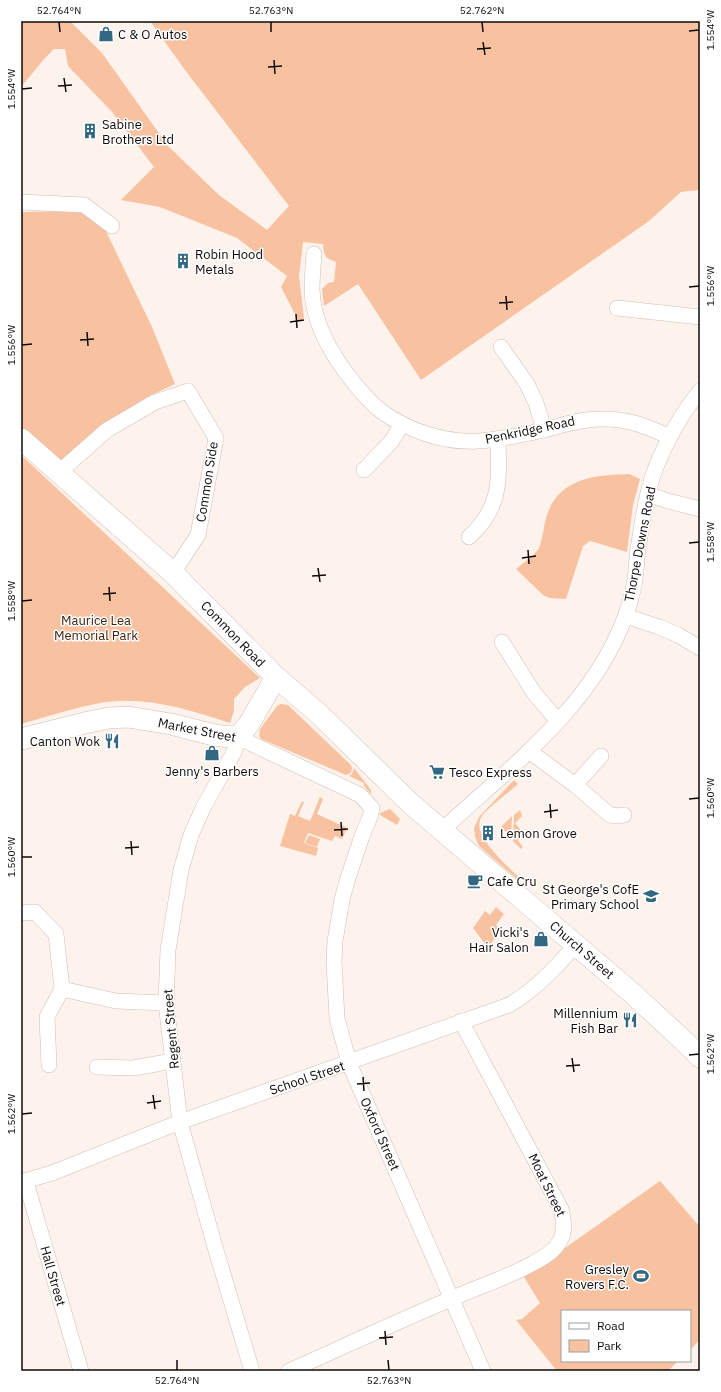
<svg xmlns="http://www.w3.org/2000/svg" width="721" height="1392" font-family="'IBM Plex Sans',sans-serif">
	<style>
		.green { fill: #f8c2a0 }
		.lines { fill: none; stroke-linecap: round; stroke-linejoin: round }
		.street-casing { stroke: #ccbfb7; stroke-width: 16 }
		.secondary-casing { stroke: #ccbfb7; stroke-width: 22 }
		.street { stroke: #fff; stroke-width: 15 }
		.secondary { stroke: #fff; stroke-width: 21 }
		.ticks { fill: none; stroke: #0e0a08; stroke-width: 1.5 }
		.labels { text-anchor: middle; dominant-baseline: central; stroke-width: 3; stroke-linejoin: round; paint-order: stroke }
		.poi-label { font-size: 13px; fill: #0e0a08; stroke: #fff; text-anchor: start }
		.street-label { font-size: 13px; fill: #0e0a08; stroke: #fff }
		.park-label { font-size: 13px; fill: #41220c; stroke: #fff }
		.neatline { fill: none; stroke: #0e0a08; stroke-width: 1.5 }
		.ticks-label { font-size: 10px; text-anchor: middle; fill: #0e0a08 }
	</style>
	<rect width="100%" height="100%" fill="#fdf3ec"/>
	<!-- green -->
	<g class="green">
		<path d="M21 21H70L102 53 168 146 219 195 267 230 289 206 185 70 150 21H700V190L681 192 649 221 421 380 358 284 324 306 322 289 328 283 334 282 336 262C324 258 324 255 323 244L303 242 299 277 304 318 299 322 281 287 287 276 237 238 160 207 121 200 154 167 112 112 68 66 65 49H54L45 58 21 87Z"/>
		<polygon points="78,211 104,227 152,327 175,384 147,397 98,428 59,464 21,428 21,212"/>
		<path d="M21 455 260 678 245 687 234 699V711L230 723C187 709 141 694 95 704 70 709 46 717 21 724Z"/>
		<path d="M629 474 640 479 633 505 627 552 590 541 583 546 566 599 549 598 543 595 516 569C522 564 535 555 539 548 542 542 544 523 547 515 559 478 595 475 629 474Z"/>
		<polygon points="281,704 288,705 351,765 352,768 351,773 346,775 261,739 259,736 260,729 277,706"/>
		<polygon points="354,768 371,790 371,794 364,786 364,783 349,776 352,774"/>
		<path d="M514 780 518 784C510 792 483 810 480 820 474 837 507 865 518 877L517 879 479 846 475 837 474 828 479 817Z"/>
		<polygon points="320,797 323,799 317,814 347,828 342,839 335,836 332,841 308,833 304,843 318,848 316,856 280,846 290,814 295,816 302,801 304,802 298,816 310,821"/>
		<polygon points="390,809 400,819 397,825 380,815 380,813"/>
		<polygon points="520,810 522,816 515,823 520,829 516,834 520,838 518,841 523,847 521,849 513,841 514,815"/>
		<polygon points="512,816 511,837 501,827"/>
		<polygon points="309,835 320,839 317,847 305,843"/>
		<polygon points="496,907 504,914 496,925 501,929 488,948 473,928 485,911 490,915"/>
		<polygon points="660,1181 700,1227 700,1340 690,1350 690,1311 562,1311 562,1361 678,1361 668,1371 557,1371 516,1320 522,1319 540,1303 524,1277"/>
	</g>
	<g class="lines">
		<defs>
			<g id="street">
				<polyline points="21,202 84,205 112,226"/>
				<path d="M314 254C313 266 312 278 312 290 313 324 333 357 354 383 362 393 371 403 381 411 408 431 445 443 478 441 500 440 522 435 544 430 563 425 581 419 600 419 627 418 646 426 670 437"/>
				<polyline points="617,308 700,317"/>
				<polyline points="501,347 527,384 536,403 544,430"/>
				<polyline points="364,470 391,442 402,424"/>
				<polyline points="58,473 107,430 155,402 188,391 216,438 198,535 173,573"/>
				<polyline points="648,494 668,501 700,509"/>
				<path d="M469 537C502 507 499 480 498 439"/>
				<polyline points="626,616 659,627 678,635 700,648"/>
				<polyline points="502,642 534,693 558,721"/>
				<polyline points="529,751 575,785 610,815 618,816 624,815"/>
				<polyline points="575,785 601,756"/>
				<path d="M442 830C510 767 592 707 625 617 629 607 632 595 634 585 637 571 636 557 639 543 643 517 647 491 656 467 667 440 682 413 700 391"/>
				<polyline points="21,913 35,912 56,934 62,989 47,1017 49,1065"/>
				<polyline points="62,989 116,1001 166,1003"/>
				<polyline points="97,1067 133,1068 173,1061"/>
				<path d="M21 1182 52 1173 180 1122 509 1005C535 990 557 967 576 944"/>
				<polyline points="26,1182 81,1371"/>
				<polyline points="252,1371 215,1247 180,1122 166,1003 168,950 181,870 191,835 203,808 234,752 239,736 252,744 360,795 372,808 370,817 362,836 347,881 342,900 335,941 334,962 337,1018 349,1063 483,1371"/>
				<path d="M289 1371C343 1347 396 1322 451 1299 475 1288 500 1280 524 1268 533 1263 544 1258 552 1251 566 1238 565 1225 561 1209L461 1021"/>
			</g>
			<g id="secondary">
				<polyline points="21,439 173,573 276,677 320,715 410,803 632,993 686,1043 700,1057"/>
				<polyline points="21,739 89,722 109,718 128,717 171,724 214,735 230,737 239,736 249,724 276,677"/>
			</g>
		</defs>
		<!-- street casing -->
		<use href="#street" class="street-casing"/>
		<!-- secondary casing -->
		<use href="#secondary" class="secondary-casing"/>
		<!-- street -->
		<use href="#street" class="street"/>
		<!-- secondary -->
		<use href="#secondary" class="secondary"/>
	</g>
	<!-- ticks -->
	<path class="ticks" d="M59 22 60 32M271 22V32M482 22 483 32M689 31 699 30M483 42 485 55M477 49 491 48M274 60 275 74M268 67 282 66M64 78 66 92M58 86 72 85M22 89 32 88M689 287 699 286M506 296 507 310M499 303 513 302M296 314 297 328M290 322 304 320M87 332 88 346M80 340 94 339M22 345 32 344M689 543 699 542M528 550 529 564M522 558 536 556M318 568 320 582M312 576 326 575M109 587 110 601M103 594 116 593M22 601 32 600M689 799 699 798M550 804 551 818M544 812 558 810M341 822 342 836M334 830 348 829M131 841 132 855M125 848 139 847M22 857H32M689 1055 699 1054M572 1058 574 1072M566 1066 580 1065M363 1077 364 1091M357 1084 370 1083M153 1095 155 1109M147 1103 161 1101M22 1114 32 1113M385 1331 386 1345M379 1338 393 1337M177 1360V1370M388 1360 389 1370"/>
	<!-- icons -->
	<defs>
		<symbol id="shop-bare" viewBox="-9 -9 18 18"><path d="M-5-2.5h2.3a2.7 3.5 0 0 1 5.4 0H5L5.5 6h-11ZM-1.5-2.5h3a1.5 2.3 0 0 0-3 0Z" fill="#326883" stroke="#fff" stroke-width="2.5" paint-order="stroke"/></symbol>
		<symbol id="building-bare" viewBox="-9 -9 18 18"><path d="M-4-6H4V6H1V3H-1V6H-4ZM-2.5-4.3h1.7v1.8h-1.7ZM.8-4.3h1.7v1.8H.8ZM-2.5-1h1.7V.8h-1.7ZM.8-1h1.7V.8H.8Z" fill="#326883" stroke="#fff" stroke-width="2.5" paint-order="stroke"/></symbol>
		<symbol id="restaurant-bare" viewBox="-9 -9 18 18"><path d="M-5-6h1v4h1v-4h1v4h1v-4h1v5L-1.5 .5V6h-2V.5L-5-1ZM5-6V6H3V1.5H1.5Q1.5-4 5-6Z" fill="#326883" stroke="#fff" stroke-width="2.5" paint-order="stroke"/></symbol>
		<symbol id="supermarket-bare" viewBox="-9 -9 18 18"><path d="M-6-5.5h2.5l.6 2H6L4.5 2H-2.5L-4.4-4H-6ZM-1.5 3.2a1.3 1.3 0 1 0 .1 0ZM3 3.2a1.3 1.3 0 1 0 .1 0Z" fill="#326883" stroke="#fff" stroke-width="2.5" paint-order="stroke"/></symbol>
		<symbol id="cafe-bare" viewBox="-9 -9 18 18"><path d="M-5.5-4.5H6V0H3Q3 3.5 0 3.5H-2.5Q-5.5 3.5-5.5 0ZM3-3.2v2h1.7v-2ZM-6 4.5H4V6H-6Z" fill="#326883" stroke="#fff" stroke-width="2.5" paint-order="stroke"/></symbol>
		<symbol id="school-bare" viewBox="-9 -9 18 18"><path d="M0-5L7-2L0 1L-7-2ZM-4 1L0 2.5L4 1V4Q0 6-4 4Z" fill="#326883" stroke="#fff" stroke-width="2.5" paint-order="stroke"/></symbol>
		<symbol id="stadium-bare" viewBox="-9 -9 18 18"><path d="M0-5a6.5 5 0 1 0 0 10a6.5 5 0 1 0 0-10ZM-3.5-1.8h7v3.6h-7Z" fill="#326883" stroke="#fff" stroke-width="2.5" paint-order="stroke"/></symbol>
	</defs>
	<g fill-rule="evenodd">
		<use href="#shop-bare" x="95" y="23" width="22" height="22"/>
		<use href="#building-bare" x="79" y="120" width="22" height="22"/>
		<use href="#building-bare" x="172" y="250" width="22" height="22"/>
		<use href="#restaurant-bare" x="101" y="730" width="22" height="22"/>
		<use href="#shop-bare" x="201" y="742" width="22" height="22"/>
		<use href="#supermarket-bare" x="426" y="761" width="22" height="22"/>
		<use href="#building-bare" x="477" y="822" width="22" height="22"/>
		<use href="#cafe-bare" x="464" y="870" width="22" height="22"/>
		<use href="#school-bare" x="640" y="885" width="22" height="22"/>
		<use href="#shop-bare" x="530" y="928" width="22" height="22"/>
		<use href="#restaurant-bare" x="619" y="1009" width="22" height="22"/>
		<use href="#stadium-bare" x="630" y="1265" width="22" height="22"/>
	</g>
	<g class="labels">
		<!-- poi labels -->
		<g class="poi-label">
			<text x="118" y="34">C &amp; O Autos</text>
			<text x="102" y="124">Sabine<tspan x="102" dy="15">Brothers Ltd</tspan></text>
			<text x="195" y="254">Robin Hood<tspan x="195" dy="15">Metals</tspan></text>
			<text x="100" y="741" text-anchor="end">Canton Wok</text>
			<text x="212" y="771" text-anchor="middle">Jenny's Barbers</text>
			<text x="449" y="772">Tesco Express</text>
			<text x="500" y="833">Lemon Grove</text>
			<text x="487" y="881">Cafe Cru</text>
			<text x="639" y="889" text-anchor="end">St George's CofE<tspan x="639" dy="15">Primary School</tspan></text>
			<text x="529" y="932" text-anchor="end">Vicki's<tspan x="529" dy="15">Hair Salon</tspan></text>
			<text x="618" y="1013" text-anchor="end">Millennium<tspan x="618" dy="15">Fish Bar</tspan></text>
			<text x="629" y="1269" text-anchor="end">Gresley<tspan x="629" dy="15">Rovers F.C.</tspan></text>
		</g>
		<!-- street labels -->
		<g class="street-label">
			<text transform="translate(530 430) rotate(-12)">Penkridge Road</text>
			<text transform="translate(207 482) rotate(-81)">Common Side</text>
			<text transform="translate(640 544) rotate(-79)">Thorpe Downs Road</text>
			<text transform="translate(233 634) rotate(46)">Common Road</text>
			<text transform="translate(197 730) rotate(11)">Market Street</text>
			<text transform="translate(582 950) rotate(41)">Church Street</text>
			<text transform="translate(171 1029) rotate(-95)">Regent Street</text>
			<text transform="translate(307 1078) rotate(-19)">School Street</text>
			<text transform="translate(380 1134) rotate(66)">Oxford Street</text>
			<text transform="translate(547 1185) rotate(64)">Moat Street</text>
			<text transform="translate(53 1276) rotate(74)">Hall Street</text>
		</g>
		<!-- park labels -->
		<g class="park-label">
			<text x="96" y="620">Maurice Lea<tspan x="96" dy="15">Memorial Park</tspan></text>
		</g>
	</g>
	<!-- border -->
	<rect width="721" height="1392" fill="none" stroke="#ffffff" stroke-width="44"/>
	<!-- legend -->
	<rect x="561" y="1310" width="130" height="52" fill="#ffffff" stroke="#9f9d9c"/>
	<rect x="569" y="1323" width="20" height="6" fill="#ffffff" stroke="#9f9d9c"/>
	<text x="597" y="1330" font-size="12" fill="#0e0a08">Road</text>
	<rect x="569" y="1340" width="20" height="12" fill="#f8c2a0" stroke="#9f9d9c"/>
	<text x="597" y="1350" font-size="12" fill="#0e0a08">Park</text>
	<rect x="22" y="22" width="677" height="1348" class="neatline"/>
	<g class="ticks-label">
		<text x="59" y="14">52.764°N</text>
		<text x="271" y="14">52.763°N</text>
		<text x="482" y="14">52.762°N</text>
		<text transform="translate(710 30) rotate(-90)" y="4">1.554°W</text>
		<text transform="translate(11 89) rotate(-90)" y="4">1.554°W</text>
		<text transform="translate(710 286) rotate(-90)" y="4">1.556°W</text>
		<text transform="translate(11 345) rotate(-90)" y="4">1.556°W</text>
		<text transform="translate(710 542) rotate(-90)" y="4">1.558°W</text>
		<text transform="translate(11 601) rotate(-90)" y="4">1.558°W</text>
		<text transform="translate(710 798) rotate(-90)" y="4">1.560°W</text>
		<text transform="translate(11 857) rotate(-90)" y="4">1.560°W</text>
		<text transform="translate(710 1054) rotate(-90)" y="4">1.562°W</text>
		<text transform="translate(11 1114) rotate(-90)" y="4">1.562°W</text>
		<text x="177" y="1384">52.764°N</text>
		<text x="389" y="1384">52.763°N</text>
	</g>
</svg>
